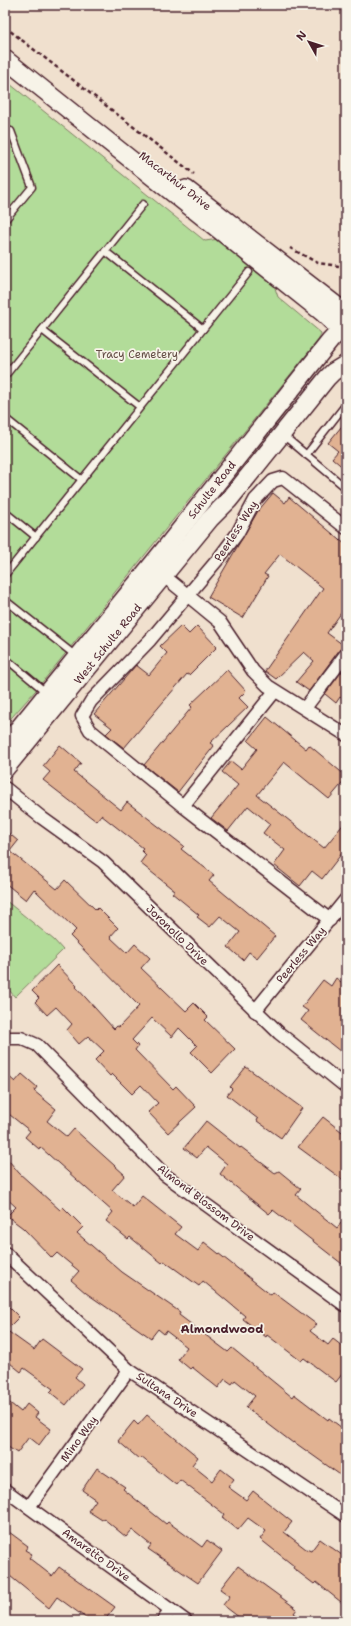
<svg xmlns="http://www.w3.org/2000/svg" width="351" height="1626" font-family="'Shantell Sans',sans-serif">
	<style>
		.green { fill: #b2dc99; stroke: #7e7e62 }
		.building { fill: #e1b292; stroke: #4a1f2b }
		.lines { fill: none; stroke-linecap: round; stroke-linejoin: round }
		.lane-casing { stroke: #4a1f2b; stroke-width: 9 }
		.street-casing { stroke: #4a1f2b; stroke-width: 15 }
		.secondary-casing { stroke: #4a1f2b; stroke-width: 20 }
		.path { stroke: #4a1f2b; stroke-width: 2.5; stroke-dasharray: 4 3; stroke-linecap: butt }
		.lane { stroke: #f7f3e8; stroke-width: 6 }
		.street { stroke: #f7f3e8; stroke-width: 12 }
		.secondary { stroke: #f7f3e8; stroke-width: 17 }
		.labels { text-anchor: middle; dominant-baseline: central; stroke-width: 3.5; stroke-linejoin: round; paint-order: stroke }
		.street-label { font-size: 11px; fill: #4a1f2b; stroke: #f7f3e8 }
		.park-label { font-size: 11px; fill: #644e46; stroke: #f7f3e8 }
		.neighbourhood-label { font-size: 12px; font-weight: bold; fill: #4a1f2b; stroke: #f7f3e8 }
	</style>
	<rect width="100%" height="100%" fill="#f0e0ce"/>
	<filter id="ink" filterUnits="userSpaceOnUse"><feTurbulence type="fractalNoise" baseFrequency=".025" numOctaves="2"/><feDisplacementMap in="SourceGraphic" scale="8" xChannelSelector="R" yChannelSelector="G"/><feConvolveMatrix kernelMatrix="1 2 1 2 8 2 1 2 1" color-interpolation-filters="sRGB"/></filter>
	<g filter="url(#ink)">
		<!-- green -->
		<g class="green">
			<polygon points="5,80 205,241 219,239 273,282 278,297 321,333 319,339 36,690 5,725"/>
			<polygon points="5,900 54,940 63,950 15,997 9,990 5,995"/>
		</g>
		<!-- building -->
		<g class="building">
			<polygon points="346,421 346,470 332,458 338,451 328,443"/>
			<polygon points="273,493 285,503 289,497 346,545 346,606 327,633 346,647 340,649 309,691 296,682 314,661 304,652 276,679 265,671 323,588 280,554 264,574 268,576 243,618 208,597 258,511"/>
			<polygon points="181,626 189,634 197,626 217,647 189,675 187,674 124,748 106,734 112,728 94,714 136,665 149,675 167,653 160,646"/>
			<polygon points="346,666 346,702 340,697 336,703 325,694"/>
			<polygon points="227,670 246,691 239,698 248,707 210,743 214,746 178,792 144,765 192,707 190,705"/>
			<polygon points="267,717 306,749 309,745 346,776 346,779 329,799 284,762 257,795 324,848 346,821 346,848 322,879 312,871 300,886 274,865 285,850 263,833 270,824 248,806 228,831 211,818 238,785 222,772 231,761 241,769 257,749 248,741"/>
			<polygon points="60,745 81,763 74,772 121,810 127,802 184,846 181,849 214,875 209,881 275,936 257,958 249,952 243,960 228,947 240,932 220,916 210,927 197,917 199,915 172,893 175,891 140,863 146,855 141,850 143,848 101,815 96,821 43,780 50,772 43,766"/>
			<polygon points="5,830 18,841 10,851 57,889 65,880 96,910 98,908 118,928 110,937 127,953 135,944 150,958 141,968 186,1011 194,1003 208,1017 205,1020 235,1049 212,1073 191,1052 197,1046 179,1028 172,1037 152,1018 132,1040 138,1046 135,1050 173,1089 176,1086 196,1107 168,1133 148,1112 158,1103 141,1085 132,1094 112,1074 110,1076 95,1060 104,1051 88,1036 79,1044 67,1030 72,1024 56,1007 47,1015 35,1002 39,998 32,991 57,965 77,986 76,987 114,1029 117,1026 119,1027 139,1006 70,936 76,930 34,889 26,900 5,883"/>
			<polygon points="336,978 346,986 346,1056 301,1020 308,1011 302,1007 323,980 331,986"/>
			<polygon points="246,1067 302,1108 281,1138 257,1121 258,1119 227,1095 232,1089 230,1087"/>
			<polygon points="5,1073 15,1082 22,1074 37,1087 34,1091 56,1109 47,1121 67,1137 74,1129 125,1175 112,1190 133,1207 142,1196 181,1227 175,1234 198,1251 204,1242 271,1295 273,1292 316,1324 310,1331 328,1345 333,1339 346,1349 346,1369 336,1382 304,1358 301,1361 267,1335 266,1337 243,1319 245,1316 203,1281 199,1286 164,1261 162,1263 130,1237 128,1239 106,1221 113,1212 40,1147 39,1149 25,1137 30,1131 5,1111"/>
			<polygon points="323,1117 346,1135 346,1182 298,1147"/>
			<polygon points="206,1121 240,1148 241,1147 275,1173 279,1171 301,1189 296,1195 337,1228 346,1217 346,1267 273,1210 269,1214 220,1174 227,1164 206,1147 197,1158 184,1148"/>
			<polygon points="5,1156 19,1173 60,1210 63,1207 83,1227 77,1233 122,1272 180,1312 179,1315 228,1352 232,1348 292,1397 294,1394 328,1420 329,1418 346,1431 346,1479 294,1442 293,1443 246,1407 255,1396 235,1380 232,1384 225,1379 218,1388 192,1367 190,1369 178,1359 187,1347 166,1331 164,1334 158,1329 151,1338 86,1293 71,1280 79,1271 57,1253 52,1258 23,1228 7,1216 16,1207 5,1197"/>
			<polygon points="5,1303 19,1317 6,1330 34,1350 42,1339 82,1369 75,1377 83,1384 66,1405 50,1392 53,1389 24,1368 21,1372 5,1359"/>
			<polygon points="5,1399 21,1412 27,1404 38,1413 35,1417 51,1429 39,1445 29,1437 17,1453 5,1445"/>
			<polygon points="147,1415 198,1457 192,1465 212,1481 221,1469 234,1479 228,1487 246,1500 253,1491 292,1522 284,1532 306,1549 311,1551 320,1539 346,1558 346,1606 316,1582 314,1584 293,1568 294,1566 260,1539 266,1531 248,1518 238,1530 222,1517 224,1514 180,1480 176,1485 141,1457 139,1459 118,1441 134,1421 138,1425"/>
			<polygon points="97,1468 125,1487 123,1489 166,1524 168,1522 202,1547 207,1540 222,1551 198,1583 148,1549 151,1545 132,1530 126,1537 103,1518 102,1520 88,1511 96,1500 82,1490"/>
			<polygon points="5,1529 28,1546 25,1550 32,1554 29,1558 52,1576 59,1567 115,1607 104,1621 90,1621 57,1597 49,1608 5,1572"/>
			<polygon points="238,1566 297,1609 294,1613 305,1621 244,1621 223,1605 230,1596 220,1589"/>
		</g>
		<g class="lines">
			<defs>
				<g id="lane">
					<polyline points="5,130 11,131 32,187 5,220"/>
					<polyline points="105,251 203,329"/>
					<polyline points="42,330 140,407"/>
					<polyline points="5,376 143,204"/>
					<polyline points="5,418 82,480"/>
					<polyline points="283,435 346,488"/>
					<polyline points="306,455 346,404"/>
					<polyline points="5,512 36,537"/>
					<polyline points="5,575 249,272"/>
					<polyline points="5,600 76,656"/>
					<polyline points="5,658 47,693"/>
				</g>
				<g id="street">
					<polyline points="164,576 220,622 253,671 268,686 346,735"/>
					<polyline points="305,708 346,654"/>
					<polyline points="5,788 42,818 103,862 279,1033 346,1087"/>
					<polyline points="183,806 275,691"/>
					<polyline points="330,920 183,806 90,730 82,716 91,701 150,640 219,558 237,534 255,500 273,481 283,478 346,528"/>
					<polyline points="255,1011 346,899"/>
					<polyline points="5,1038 21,1038 37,1045 165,1175 346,1306"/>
					<polyline points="5,1253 129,1370 346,1516"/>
					<polyline points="5,1490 186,1621"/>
					<polyline points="29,1507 129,1370"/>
					<polyline points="163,1621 171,1610"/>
				</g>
				<g id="secondary">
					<polyline points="5,59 323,313 346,335"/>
					<polyline points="186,189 346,313"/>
					<polyline points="5,745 167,546 330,341 346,324"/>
					<polyline points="5,769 210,519 229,500 327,378 333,372 346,364"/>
				</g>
			</defs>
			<!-- lane casing -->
			<use href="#lane" class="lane-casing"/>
			<!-- street casing -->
			<use href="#street" class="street-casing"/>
			<!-- secondary casing -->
			<use href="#secondary" class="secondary-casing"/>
			<!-- path -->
			<g class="path">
				<polyline points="5,27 194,174"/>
				<polyline points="290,248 318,263 346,267"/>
			</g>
			<!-- lane -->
			<use href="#lane" class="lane"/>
			<!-- street -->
			<use href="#street" class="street"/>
			<!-- secondary -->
			<use href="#secondary" class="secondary"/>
		</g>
	</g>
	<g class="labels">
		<!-- street labels -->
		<g class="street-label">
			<text transform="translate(175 181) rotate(38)">Macarthur Drive</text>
			<text transform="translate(212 490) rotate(-52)">Schulte Road</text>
			<text transform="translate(236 531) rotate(-57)">Peerless Way</text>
			<text transform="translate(108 644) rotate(-51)">West Schulte Road</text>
			<text transform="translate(177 935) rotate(44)">Joronollo Drive</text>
			<text transform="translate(301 955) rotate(-50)">Peerless Way</text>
			<text transform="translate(206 1203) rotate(37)">Almond Blossom Drive</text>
			<text transform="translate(167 1395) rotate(34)">Sultana Drive</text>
			<text transform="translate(79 1439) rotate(-54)">Mino Way</text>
			<text transform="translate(96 1555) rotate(36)">Amaretto Drive</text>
		</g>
		<!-- park labels -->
		<g class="park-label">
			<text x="137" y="354">Tracy Cemetery</text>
		</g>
		<!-- neighbourhood labels -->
		<g class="neighbourhood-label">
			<text x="222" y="1329">Almondwood</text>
		</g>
	</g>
	<!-- margin -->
	<rect width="351" height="1626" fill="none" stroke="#f7f3e8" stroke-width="20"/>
	<rect x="10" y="10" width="331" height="1606" fill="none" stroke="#4a1f2b" stroke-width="1.5" filter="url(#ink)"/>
	<!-- north arrow -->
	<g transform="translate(309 42) rotate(309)" stroke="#f7f3e8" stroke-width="3" paint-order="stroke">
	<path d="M0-3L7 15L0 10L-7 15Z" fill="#4a1f2b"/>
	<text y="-6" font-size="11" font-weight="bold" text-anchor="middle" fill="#4a1f2b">N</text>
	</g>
</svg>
